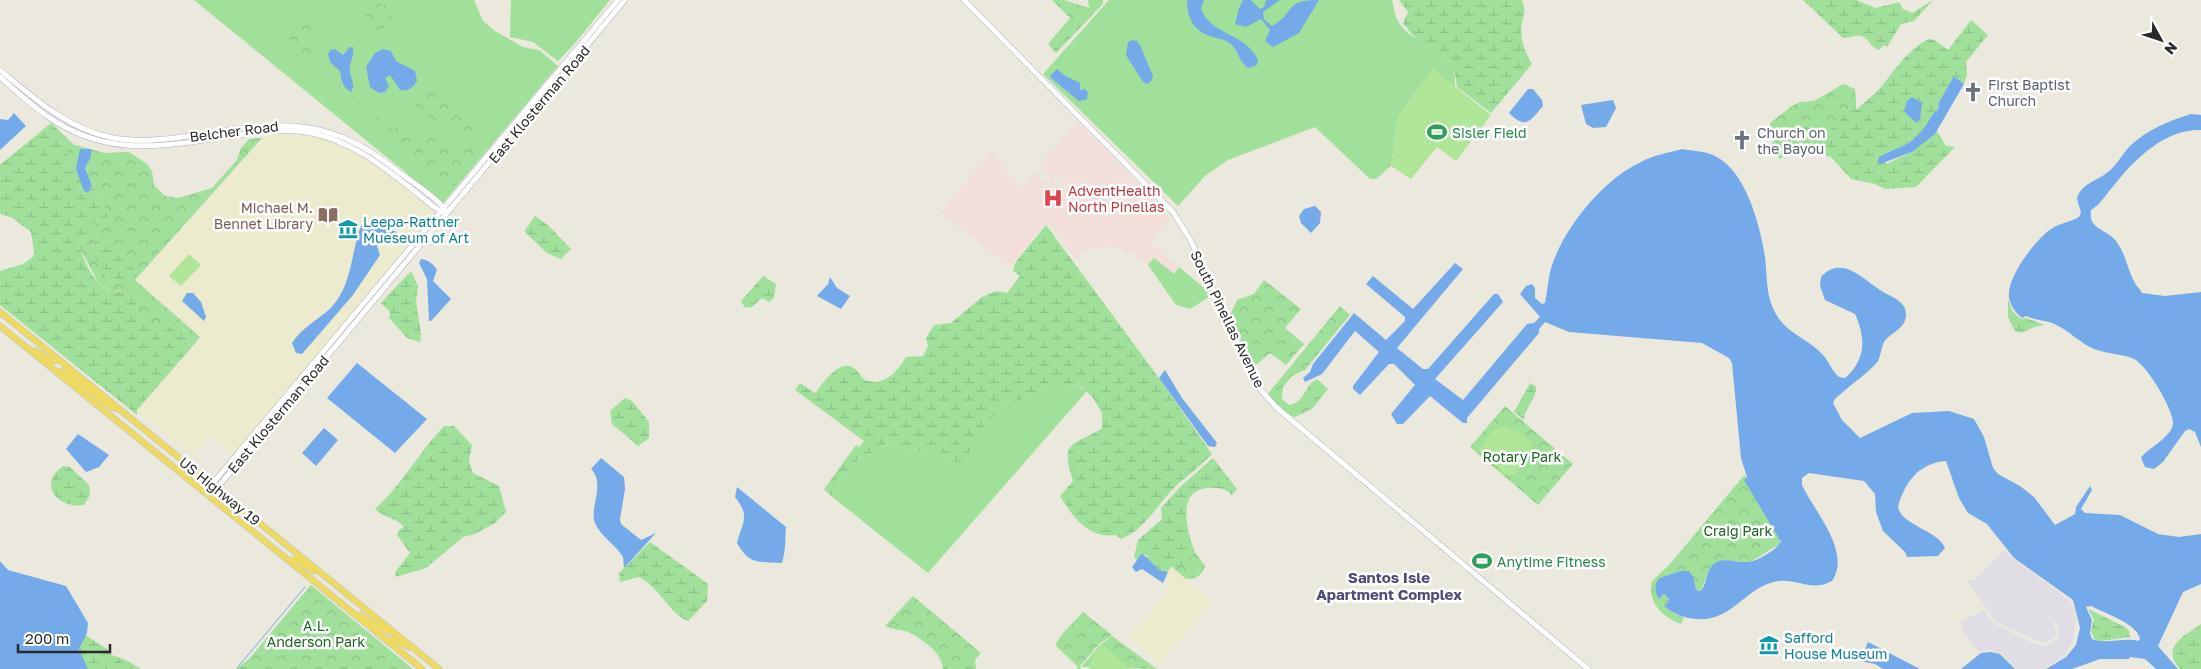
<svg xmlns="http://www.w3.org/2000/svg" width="2201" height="669" font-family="'Golos Text',sans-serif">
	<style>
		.industrial { fill: #e1dde4 }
		.education { fill: #ecebcd }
		.medical { fill: #f2dfda }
		.grass { fill: #a0e09b }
		.forest { fill: url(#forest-crowns); fill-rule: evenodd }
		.wetland { fill: url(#wetland-marsh) }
		.pitch { fill: #b0e698 }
		.water { fill: #74aae9; fill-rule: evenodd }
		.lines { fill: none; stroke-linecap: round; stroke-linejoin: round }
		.stream { stroke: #74aae9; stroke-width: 1 }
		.secondary-casing { stroke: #b1b0bd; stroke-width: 6 }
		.trunk-casing { stroke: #c8c8c8; stroke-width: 7 }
		.secondary { stroke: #fff; stroke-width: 5 }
		.trunk { stroke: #eeda60; stroke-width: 5.5 }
		.labels { text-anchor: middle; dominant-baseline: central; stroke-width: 5; stroke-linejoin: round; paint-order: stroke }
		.worship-label { font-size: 14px; fill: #5b616d; stroke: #fff; text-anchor: start }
		.street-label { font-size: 14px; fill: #2a2a2a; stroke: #fff }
		.leisure-label { font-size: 14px; fill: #27864d; stroke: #fff; text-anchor: start }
		.health-label { font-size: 14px; fill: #be3a42; stroke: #fff; text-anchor: start }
		.education-label { font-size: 14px; fill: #785e54; stroke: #fff; text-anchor: end }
		.culture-label { font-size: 14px; fill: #0d838f; stroke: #fff; text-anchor: start }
		.park-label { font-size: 14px; fill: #1d6422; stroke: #fff }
		.neighbourhood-label { font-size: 15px; font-weight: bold; fill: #504c79; stroke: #fff }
	</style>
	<defs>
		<pattern id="forest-crowns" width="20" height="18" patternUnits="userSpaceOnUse" patternTransform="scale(1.25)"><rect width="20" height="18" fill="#a0e09b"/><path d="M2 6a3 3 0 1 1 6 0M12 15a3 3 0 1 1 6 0" fill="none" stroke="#8ac086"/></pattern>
		<pattern id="wetland-marsh" width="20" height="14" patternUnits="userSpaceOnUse" patternTransform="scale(1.25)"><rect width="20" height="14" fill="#a0e09b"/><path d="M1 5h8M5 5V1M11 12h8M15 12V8" fill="none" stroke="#8ac086"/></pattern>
	</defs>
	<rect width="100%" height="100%" fill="#ebe9dd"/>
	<!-- industrial -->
	<polygon class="industrial" points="2004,549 2013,559 2057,591 2070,601 2074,610 2076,619 2073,641 2064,656 2044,669 2017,669 2001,653 1990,650 1980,652 1964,634 1961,625 1961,622 1984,610 1993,623 2035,644 2046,646 2059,638 2059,628 2056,621 2053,623 2057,632 2054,638 2042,643 1996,622 1967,580 1974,580"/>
	<!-- education -->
	<g class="education">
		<polygon points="281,132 307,135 329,140 363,155 431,208 434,216 233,455 210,436 193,456 138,411 202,337 136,281 267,134"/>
		<polygon points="1170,567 1213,602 1159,664 1129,638 1169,589 1166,581"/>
	</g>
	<!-- medical -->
	<polygon class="medical" points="1077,121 1170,217 1150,243 1179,267 1174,274 1154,258 1148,265 1134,254 1113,246 1091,248 1076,259 1047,221 1010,267 940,212 992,152 1020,188 1034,171 1047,184 1052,179 1065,191 1069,185 1057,173 1052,179 1039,166"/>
	<!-- grass -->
	<g class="grass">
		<polygon points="194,0 474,0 483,21 495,31 523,47 539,50 558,66 443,203"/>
		<polygon points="511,0 610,0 576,42 558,61 533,42 510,37"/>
		<path d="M1109 0H1392C1394 6 1394 14 1397 19 1408 43 1443 46 1453 67 1455 72 1455 81 1455 87L1433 69 1398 116 1391 166 1376 179H1370L1315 127 1228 160 1205 176 1178 206 1043 74Z"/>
		<polygon points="1154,258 1174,274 1179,267 1209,292 1209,297 1190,309 1176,305 1148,265"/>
		<polygon points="1076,385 1087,391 928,573 831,496 857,461 879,450 890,442 910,450 943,453 954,461 980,441 983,425 1007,402 1022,400 1039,390"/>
	</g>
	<!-- forest -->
	<g class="forest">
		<polygon points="1052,0 1064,0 1089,8 1088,0 1103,0 1103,4 1056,53 1048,44 1070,18"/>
		<polygon points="374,1 389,7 394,20 394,27 377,30 362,13 365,6"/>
		<polygon points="309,14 313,21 308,39 315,62 325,79 330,81 337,78 347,95 353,96 360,106 373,113 388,127 398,128 404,132 421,130 431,136 441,137 459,151 467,148 475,151 480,146 485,150 453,187 379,128 280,44 286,37 286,32 298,29"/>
		<polygon points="1843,84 1855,89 1856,100 1832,128 1821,133 1802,124 1796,141 1801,142 1780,159 1771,147 1777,131 1770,126 1770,123 1792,106 1800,102 1814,101"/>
		<path d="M423 87 466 115 479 112 469 136C456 131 411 113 412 97Z"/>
		<path d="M262 138 135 280 200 337 191 348C185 338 186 326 177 319L161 334 136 314 137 296 120 290 114 292 104 287 98 282 81 250 87 235 90 219 105 207 90 183 85 167 91 157 70 175 65 160 72 144 105 153 129 152 147 164 152 171 154 185 165 196 178 198 212 188 237 160 241 148 249 139ZM95 236 136 271 113 285 92 255Z"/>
		<polygon points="1264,280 1301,309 1285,328 1304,344 1286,365 1270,353 1257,364 1249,361 1230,315 1237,300 1254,294"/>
		<path d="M1340 306 1350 315 1305 370 1292 376 1283 387 1282 399 1289 405C1305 403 1304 385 1317 379L1328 389 1312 409 1295 417 1291 416 1267 395Z"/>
		<polygon points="1505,406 1573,464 1538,505 1470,447"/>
		<path d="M1745 474 1747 484 1780 538V544L1750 562 1720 561 1709 569 1701 591 1696 590 1694 578 1680 571 1659 579 1655 588 1659 599 1664 594 1670 600 1675 614 1684 617 1681 624C1662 617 1647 602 1652 581L1670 564Z"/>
		<path d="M1195 552 1205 566C1202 576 1196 579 1186 579L1171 566 1168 572 1159 570 1147 560V557L1150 556 1158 561 1179 566Z"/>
		<polygon points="311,585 413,669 236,669 249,659"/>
		<path d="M913 596 981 653 975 660 976 669H943C942 652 922 639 908 632 901 629 892 630 885 626Z"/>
		<polygon points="1083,612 1112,635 1099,644 1080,666 1081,669 1076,669 1078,667 1055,645 1063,633"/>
		<polygon points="1112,636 1157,669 1081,667 1100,645"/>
	</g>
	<!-- wetland -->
	<g class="wetland">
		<path d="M1399 0H1522C1526 10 1524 13 1522 23 1519 37 1525 52 1532 64L1491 113 1457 87C1454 51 1440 57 1417 39 1411 35 1410 30 1404 25L1403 23 1408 12Z"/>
		<path d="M1803 0H1856L1876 8 1899 2 1903 9 1912 13 1933 0 1914 21 1901 24 1887 47 1884 45 1879 50C1871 48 1870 40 1863 37 1856 33 1850 39 1843 38Z"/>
		<path d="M1971 20 1988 35 1966 62 1967 74 1964 84 1954 76 1939 102 1938 110C1931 113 1929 122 1924 129 1914 141 1903 149 1887 152L1886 164 1912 152 1937 131 1946 146 1955 147 1916 187 1885 189 1875 184 1851 179 1830 156 1828 157C1815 147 1799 144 1790 133L1795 126 1802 124 1821 133 1832 128 1856 100V110C1864 102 1874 95 1882 86 1896 68 1907 51 1928 39L1934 40 1948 50Z"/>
		<path d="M51 123 73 144 65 160 69 173 71 163 79 151C75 173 78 174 88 193L92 186 105 207 108 222 101 228 90 220V228L81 250C85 264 96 287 112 291 122 293 129 286 137 296L136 314 161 334 177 319C186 326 185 338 191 348L137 410V415L0 305V271L23 264 33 257 34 251 31 232 11 217 0 214V165Z"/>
		<polygon points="535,216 549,226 571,249 561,259 547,253 525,232 525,230"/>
		<path d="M1046 225 1159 378 1212 454C1201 466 1189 474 1177 485 1158 503 1145 530 1121 539L1116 535C1088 539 1073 517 1060 496L1073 481C1059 438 1074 447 1102 428V413L1093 398 1082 387 1076 385 1039 390 1022 400 1007 402 984 425 980 441 960 462 954 461 943 453 910 450 889 442 879 450 857 461 831 496 824 489 856 445 859 447 864 441 795 390 800 383 815 393C822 385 840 356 855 369 859 372 861 377 865 380 884 387 897 372 906 357L923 356 928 346 926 338 934 325 951 323 982 297 996 291 1007 293 1020 276 1013 271 1015 263Z"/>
		<polygon points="95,235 136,271 136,274 113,285 92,255"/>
		<polygon points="411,271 418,286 416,301 421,334 420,342 407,338 389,318 390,312 381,303"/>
		<polygon points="763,276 776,284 774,298 769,302 762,298 752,307 745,308 741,301"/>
		<polygon points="2008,300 2013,312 2021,319 2026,318 2045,325 2034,327 2022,333 2015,331 2008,317"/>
		<path d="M1530 383 1536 386C1537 399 1525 407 1524 420L1514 412Z"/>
		<polygon points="625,398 632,401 649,422 649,438 638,446 612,424 610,411"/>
		<path d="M444 426H454L472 445 469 461 473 473 499 486 506 512 495 523 475 534 463 537 426 568 396 577 395 572 410 553 397 535 399 530 404 527C396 517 384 518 375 509 402 485 419 452 444 426Z"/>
		<path d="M1213 458 1237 489 1232 495C1225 488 1219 488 1210 488 1175 488 1187 532 1195 552 1190 555 1185 563 1180 566 1168 571 1150 556 1142 553L1137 560 1134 557 1138 540 1162 519 1161 508 1180 487Z"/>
		<path d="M63 466 70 467 89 485 90 495 84 505C56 509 38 483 63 466Z"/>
		<path d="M650 542 708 584 707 601 688 621C670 614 660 588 639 577L620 582 619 573Z"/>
		<polygon points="2088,609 2125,627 2129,631 2130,637 2101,641 2094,639 2091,631 2094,620"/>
		<path d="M2201 624V669H2180C2160 647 2184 636 2201 624Z"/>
		<polygon points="85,635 107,649 112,655 126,660 141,669 83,669 79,649"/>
	</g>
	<!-- pitch -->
	<g class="pitch">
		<polygon points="1433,69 1491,115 1456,161 1437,147 1411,179 1391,166 1398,116"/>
		<polygon points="189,254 201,265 181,286 169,276"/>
		<polygon points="1503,426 1520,432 1533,444 1516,474 1508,476 1479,451 1492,431"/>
		<polygon points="1102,644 1130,669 1089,669 1094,653"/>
	</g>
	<!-- water -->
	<g class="water">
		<path d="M1187 0H1204L1201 8C1209 35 1245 32 1258 60L1257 65 1248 68C1239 62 1239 53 1233 46 1226 38 1216 39 1207 35 1192 29 1187 15 1187 0Z"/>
		<path d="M1243 0H1251L1260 9 1264 7 1266 0H1280L1263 12 1264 19 1272 26C1297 12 1283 0 1319 0L1299 33 1273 47 1265 41 1270 30 1261 19 1246 27 1235 24 1239 8Z"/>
		<polygon points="1132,40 1137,41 1140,45 1153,76 1152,80 1148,84 1143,82 1126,55 1128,42"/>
		<path d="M350 47H353C355 57 348 63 350 72 351 80 356 85 351 92 343 88 341 80 340 71L330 62 328 54 330 50 335 49 343 55Z"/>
		<path d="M383 49 391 51 396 61 415 71 417 81C413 88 407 92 400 90L390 75 385 78 389 86 385 92 379 93 370 87 366 67 375 53Z"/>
		<polygon points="1057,69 1064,75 1080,83 1080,90 1085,89 1088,92 1087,99 1079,101 1052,79 1050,76"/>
		<path d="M1954 76 1964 84 1935 134 1912 152 1880 164 1878 162 1879 157C1898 146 1908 149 1924 128 1929 122 1931 113 1938 110L1939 102Z"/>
		<path d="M1528 89H1533L1542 100 1543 106C1530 121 1526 130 1509 113Z"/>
		<polygon points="1912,97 1922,103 1920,120 1916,123 1904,111 1907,101"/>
		<polygon points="1613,100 1616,108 1606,127 1593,128 1586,124 1581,105"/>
		<polygon points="14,113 26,126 0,150 0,119 8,120"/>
		<path d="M2191 114 2201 115V130C2165 129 2136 158 2115 184 2107 193 2101 204 2091 210 2088 230 2106 228 2116 241 2126 254 2127 269 2135 283 2137 287 2140 289 2142 293L2165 296 2201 292V447L2195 432 2189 429 2185 431 2163 462 2154 469 2145 467 2141 458C2146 449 2173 437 2173 423 2173 409 2147 365 2134 359 2123 354 2109 354 2097 350 2081 345 2068 329 2052 323 2043 320 2035 320 2026 316L2022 318C2016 313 2011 307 2009 298 2006 278 2035 240 2051 229 2060 223 2070 222 2079 217L2081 213 2077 199C2080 184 2097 181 2108 172 2117 165 2122 154 2130 146 2148 129 2169 121 2191 114Z"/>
		<polygon points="80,149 91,149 91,157 85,168 92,186 88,193 84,191 76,169"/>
		<path d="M1682 149C1693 151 1705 151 1715 156 1746 171 1760 225 1765 257 1767 272 1766 291 1772 306 1784 335 1805 335 1824 356 1829 362 1832 371 1839 377L1845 378C1866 360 1866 338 1855 314L1825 300 1820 286 1821 277C1841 255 1862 278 1880 290 1890 297 1907 300 1906 316 1905 329 1890 333 1884 342 1881 348 1881 355 1878 361 1871 371 1845 389 1835 399L1833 403 1842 420 1860 438 1912 413 1949 411 1974 419 1984 437 1993 468 1998 474 2020 486 2034 497 2055 525 2075 514 2076 507 2090 486 2092 490 2081 509 2085 513 2120 515 2158 534 2179 537 2201 534V584L2183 592 2158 646 2178 669H2156L2145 659 2130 657 2129 659H2100L2072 669H2046L2066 657 2076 645 2080 628 2073 600 2014 558 1987 524 1968 513 1959 498 1946 461C1918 463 1904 484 1898 507 1901 525 1939 531 1945 548L1938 556 1907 557 1905 552 1883 531 1876 512 1875 494 1864 481 1809 473 1802 478V485C1814 511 1852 552 1832 581 1813 592 1798 579 1779 581 1746 585 1732 623 1696 619 1684 618 1674 614 1664 606L1670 600 1664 594 1659 599C1655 592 1653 584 1660 578L1680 571H1689L1694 578 1696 590 1701 591C1708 582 1705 570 1715 563 1725 557 1736 563 1747 562 1756 562 1776 550 1781 542L1744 480 1747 477 1741 458 1732 363 1729 358 1702 343 1569 332 1545 322 1539 329V333L1467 418V423H1463L1430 396 1403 424H1397L1391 414 1415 385 1394 364H1389L1360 395 1353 389V386L1379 352 1355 331 1322 374 1305 382 1303 378 1310 372 1313 364 1354 313 1386 340 1405 321V317L1366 284 1373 276 1413 309 1455 263 1463 269 1397 348 1423 369H1428L1494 294H1498L1503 302 1435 379 1463 400 1527 324 1534 323 1540 317 1520 294 1526 286 1532 284 1535 288V298L1542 304 1545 303C1547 293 1548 282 1550 272 1561 231 1602 180 1641 162 1654 155 1668 153 1682 149ZM2091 606C2104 613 2138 624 2140 639L2138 641C2122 637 2107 645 2092 639L2090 633 2092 620 2086 607Z"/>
		<polygon points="1315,206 1321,212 1320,223 1311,233 1301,223 1299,216 1304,209"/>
		<path d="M373 224 397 232 396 242 393 244 382 239 378 240 377 246 380 255 353 295 302 354 296 353 292 343C305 324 323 318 335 303 353 279 351 252 361 226Z"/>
		<path d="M421 259C428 260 434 264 437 270L433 281 451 299 431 321H429L427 279 419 263Z"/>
		<polygon points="830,277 837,288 850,296 841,309 817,296 828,284"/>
		<polygon points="187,293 193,293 201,302 206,317 204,321 182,301"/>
		<polygon points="357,363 427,419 395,453 327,398"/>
		<polygon points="1165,370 1182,398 1217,443 1215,447 1208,446 1159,378"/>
		<polygon points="324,428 338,440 316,466 302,453"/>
		<polygon points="78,434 109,455 99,467 86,472 66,449"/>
		<path d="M601 458 624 477 625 489 620 519 621 524 641 540 656 533 624 568 623 557C616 545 601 537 595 523 589 507 606 484 591 469Z"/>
		<path d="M737 487 786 527C785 540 786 550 782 563 759 561 750 566 737 543 742 522 751 517 735 497Z"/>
		<polygon points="1142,553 1159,570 1168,572 1163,583 1142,569 1136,572 1132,567"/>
		<polygon points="0,561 8,570 66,586 88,623 87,633 79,649 88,669 0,669"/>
		<polygon points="1868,642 1920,669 1883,669 1875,664 1860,661"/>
		<polygon points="1991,652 2000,654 2015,669 1961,669 1981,653"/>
	</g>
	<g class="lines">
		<!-- stream -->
		<polyline class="stream" points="237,668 305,587"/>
		<defs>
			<g id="secondary">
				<polyline points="964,0 1173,212 1191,241 1253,376 1260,389 1277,408 1588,669"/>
				<path d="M0 70C34 98 65 127 109 137 135 143 161 140 188 136 275 124 322 111 396 170 410 181 437 197 446 211"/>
				<path d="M0 77C15 90 30 104 47 116 105 157 160 147 225 137 253 133 283 127 311 133 351 141 381 165 412 189 422 197 432 207 442 212"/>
				<polyline points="207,494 217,488 625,0"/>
				<polyline points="207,494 213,483 618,0"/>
			</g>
			<g id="trunk">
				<polyline points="0,312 439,669"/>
				<polyline points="0,326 422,669"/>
				<polyline points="35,351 51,361 59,360"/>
				<polyline points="56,371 65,372 109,406 117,409"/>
				<polyline points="289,561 296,559 313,571"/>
				<polyline points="360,615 385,631 394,632"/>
				<polyline points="386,640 393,639 409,647"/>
			</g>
		</defs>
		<!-- secondary casing -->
		<use href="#secondary" class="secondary-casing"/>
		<!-- trunk casing -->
		<use href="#trunk" class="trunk-casing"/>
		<!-- secondary -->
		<use href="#secondary" class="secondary"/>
		<!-- trunk -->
		<use href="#trunk" class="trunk"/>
	</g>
	<!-- icons -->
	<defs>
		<symbol id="church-bare" viewBox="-9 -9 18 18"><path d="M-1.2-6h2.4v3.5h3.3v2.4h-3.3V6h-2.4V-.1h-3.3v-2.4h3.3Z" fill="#6b7280" stroke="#fff" stroke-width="2.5" paint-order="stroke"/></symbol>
		<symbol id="stadium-bare" viewBox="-9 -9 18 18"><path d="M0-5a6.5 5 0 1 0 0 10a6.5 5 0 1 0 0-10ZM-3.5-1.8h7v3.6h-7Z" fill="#2e9e5b" stroke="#fff" stroke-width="2.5" paint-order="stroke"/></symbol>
		<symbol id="hospital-bare" viewBox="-9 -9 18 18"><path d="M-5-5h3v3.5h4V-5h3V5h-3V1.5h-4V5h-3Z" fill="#e0444e" stroke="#fff" stroke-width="2.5" paint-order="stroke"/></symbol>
		<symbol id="library-bare" viewBox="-9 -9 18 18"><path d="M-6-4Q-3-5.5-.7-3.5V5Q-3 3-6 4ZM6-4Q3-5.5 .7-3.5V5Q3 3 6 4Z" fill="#8d6e63" stroke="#fff" stroke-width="2.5" paint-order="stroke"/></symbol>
		<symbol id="museum-bare" viewBox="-9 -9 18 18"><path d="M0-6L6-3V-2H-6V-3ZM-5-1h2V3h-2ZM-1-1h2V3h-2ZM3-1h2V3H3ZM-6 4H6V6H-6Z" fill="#0f9aa8" stroke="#fff" stroke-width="2.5" paint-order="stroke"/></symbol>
	</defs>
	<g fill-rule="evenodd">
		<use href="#church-bare" x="1959" y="78" width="28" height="28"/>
		<use href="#stadium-bare" x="1423" y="118" width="28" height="28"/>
		<use href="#church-bare" x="1728" y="126" width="28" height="28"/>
		<use href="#hospital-bare" x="1039" y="184" width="28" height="28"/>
		<use href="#library-bare" x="314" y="201" width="28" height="28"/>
		<use href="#museum-bare" x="334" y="215" width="28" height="28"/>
		<use href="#stadium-bare" x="1468" y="547" width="28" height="28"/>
		<use href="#museum-bare" x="1755" y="631" width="28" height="28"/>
	</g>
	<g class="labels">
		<!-- worship labels -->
		<g class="worship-label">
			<text x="1988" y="84">First Baptist<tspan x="1988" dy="16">Church</tspan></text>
			<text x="1757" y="132">Church on<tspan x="1757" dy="16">the Bayou</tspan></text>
		</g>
		<!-- street labels -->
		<g class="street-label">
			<text transform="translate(539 104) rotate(-50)">East Klosterman Road</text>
			<text transform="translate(234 131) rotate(-7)">Belcher Road</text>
			<text transform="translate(1228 319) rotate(64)">South Pinellas Avenue</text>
			<text transform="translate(278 414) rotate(-50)">East Klosterman Road</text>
			<text transform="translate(220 491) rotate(39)">US Highway 19</text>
		</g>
		<!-- leisure labels -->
		<g class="leisure-label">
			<text x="1452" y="132">Sisler Field</text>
			<text x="1497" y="561">Anytime Fitness</text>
		</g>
		<!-- health labels -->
		<g class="health-label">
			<text x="1068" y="190">AdventHealth<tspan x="1068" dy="16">North Pinellas</tspan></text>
		</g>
		<!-- education labels -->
		<g class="education-label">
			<text x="313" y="207">Michael M.<tspan x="313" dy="16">Bennet Library</tspan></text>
		</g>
		<!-- culture labels -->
		<g class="culture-label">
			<text x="363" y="221">Leepa-Rattner<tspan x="363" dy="16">Mueseum of Art</tspan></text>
			<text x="1784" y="637">Safford<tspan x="1784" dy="16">House Museum</tspan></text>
		</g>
		<!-- park labels -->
		<g class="park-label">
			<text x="1522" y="456">Rotary Park</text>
			<text x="1738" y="530">Craig Park</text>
			<text x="316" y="625">A.L.<tspan x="316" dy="16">Anderson Park</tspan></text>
		</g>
		<!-- neighbourhood labels -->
		<g class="neighbourhood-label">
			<text x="1389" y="577">Santos Isle<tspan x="1389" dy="17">Apartment Complex</tspan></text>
		</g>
	</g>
	<!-- north arrow -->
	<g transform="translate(2161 40) rotate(130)" stroke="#ffffff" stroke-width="4" paint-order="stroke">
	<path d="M0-4L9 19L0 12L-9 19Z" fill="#2a2a2a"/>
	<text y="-8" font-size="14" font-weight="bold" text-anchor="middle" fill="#2a2a2a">N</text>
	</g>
	<!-- scale -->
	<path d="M18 644v8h92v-8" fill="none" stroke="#2a2a2a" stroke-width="2.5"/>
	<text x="25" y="644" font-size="15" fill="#2a2a2a" stroke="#ffffff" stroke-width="4" paint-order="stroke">200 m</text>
</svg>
